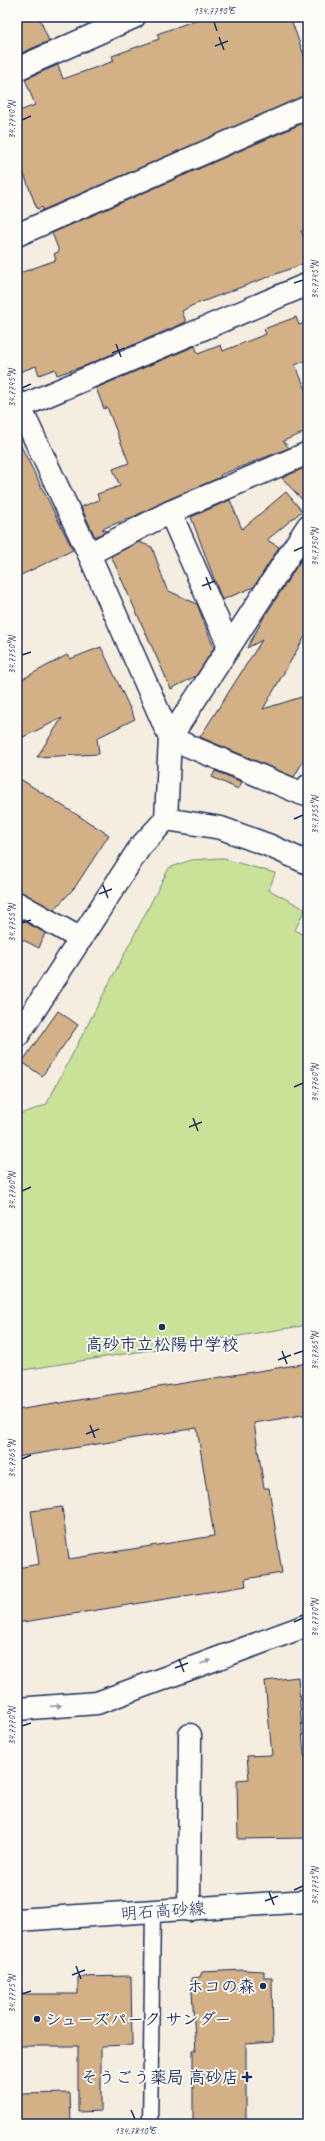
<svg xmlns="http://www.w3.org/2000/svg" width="325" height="2141" font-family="Caveat,'Klee One',sans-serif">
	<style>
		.green { fill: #cae298; stroke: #72887b }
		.building { fill: #d4b086; stroke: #1b2f5e }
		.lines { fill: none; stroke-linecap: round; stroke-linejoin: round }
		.service-casing { stroke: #1b2f5e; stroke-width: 17 }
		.minor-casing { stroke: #1b2f5e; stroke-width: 25 }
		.secondary-casing { stroke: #1b2f5e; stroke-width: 25 }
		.service { stroke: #fdfcf7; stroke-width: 14 }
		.minor { stroke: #fdfcf7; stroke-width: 22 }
		.secondary { stroke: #fdfcf7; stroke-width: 22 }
		.oneway { fill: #8c96aa }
		.ticks { fill: none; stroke: #1b2f5e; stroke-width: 1.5 }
		.poi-dot { fill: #1b2f5e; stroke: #fdfcf7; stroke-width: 1.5 }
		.labels { text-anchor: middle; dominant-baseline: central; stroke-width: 3.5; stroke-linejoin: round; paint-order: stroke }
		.poi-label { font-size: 17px; font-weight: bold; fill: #1b2f5e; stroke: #fdfcf7; text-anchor: end }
		.street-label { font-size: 17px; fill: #1b2f5e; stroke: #fdfcf7 }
		.neatline { fill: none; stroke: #1b2f5e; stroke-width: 1.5 }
		.ticks-label { font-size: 10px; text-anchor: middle; fill: #1b2f5e }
	</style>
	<rect width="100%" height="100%" fill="#f5ede0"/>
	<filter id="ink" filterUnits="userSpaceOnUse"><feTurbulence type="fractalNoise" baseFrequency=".025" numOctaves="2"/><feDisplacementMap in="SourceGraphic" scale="8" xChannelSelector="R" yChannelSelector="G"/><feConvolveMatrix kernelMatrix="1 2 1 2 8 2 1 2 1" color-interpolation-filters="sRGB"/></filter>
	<g filter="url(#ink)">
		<!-- green -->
		<polygon class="green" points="220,858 275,873 269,890 305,909 295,930 308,937 308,1325 17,1371 17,1115 46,1105 169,868 191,860"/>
		<!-- building -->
		<g class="building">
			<polygon points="17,17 39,17 49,41 17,55"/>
			<polygon points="204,17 290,17 308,66 308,95 43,210 42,207 37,209 17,155 17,112 35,105 25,79 58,65 63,79 114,61 112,56 159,39 157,34"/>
			<polygon points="308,121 308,229 301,231 308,248 308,262 191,306 182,311 186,322 87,365 57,375 55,369 39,375 36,366 17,373 17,274 56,260 54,254 59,251 52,233"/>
			<polygon points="296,317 299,325 308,322 308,360 295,365 308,394 308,431 283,441 289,448 220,475 221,477 165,501 135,516 102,529 107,531 95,537 81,507 99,500 97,494 120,486 113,469 129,463 107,407 104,409 96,388 195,346 198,354 221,345 223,351 266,334 264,329"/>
			<polygon points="17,438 73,550 17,577"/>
			<polygon points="306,467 308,470 308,506 282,478"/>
			<polygon points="286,492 302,511 267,540 279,547 254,587 222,600 191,517 230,500 242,529"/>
			<polygon points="139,542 152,547 167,590 197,604 214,648 196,676 171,689 111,556"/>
			<polygon points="308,549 308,631 263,709 308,695 308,753 294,777 200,737 262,640 247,648 263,619"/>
			<polygon points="101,647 135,719 97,738 99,754 37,757 62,718 17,740 17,682 67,655 70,659"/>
			<polygon points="215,771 242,782 238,789 212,777"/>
			<polygon points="17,777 109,835 75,887 54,910 17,891"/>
			<polygon points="17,917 45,933 39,948 17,937"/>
			<polygon points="58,1011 78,1025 42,1076 22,1062"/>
			<polygon points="308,1363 308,1414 254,1423 264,1488 269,1488 282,1573 245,1579 246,1586 17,1623 17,1568 39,1564 31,1511 62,1507 69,1559 214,1536 197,1428 17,1457 17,1410"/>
			<polygon points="298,1677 304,1756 307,1757 308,1838 238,1839 237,1780 249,1779 247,1756 272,1755 265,1681"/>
			<polygon points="243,1970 264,1971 264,1978 272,1978 273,2042 246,2044 246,2124 193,2124 193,2050 196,2050 191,1978 200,1977 202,1972"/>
			<polygon points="131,1976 132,2045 101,2046 101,2111 78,2112 78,2046 17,2046 17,1994 78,1994 78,1977"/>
			<polygon points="70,2093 71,2124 17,2124 17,2094"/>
		</g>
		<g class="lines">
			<defs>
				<polyline id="service" points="150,2124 153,1912"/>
				<g id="minor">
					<polyline points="17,69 134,17"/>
					<polyline points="17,235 308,107"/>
					<polyline points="17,401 89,554 170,738 166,819 140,847 17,1037"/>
					<polyline points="20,407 308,284"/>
					<polyline points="170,512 229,646"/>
					<polyline points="308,526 170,738 303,794 308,786"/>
					<polyline points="89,554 170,512 308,453"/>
					<polyline points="166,819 221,828 268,845 308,863"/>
					<polyline points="17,903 81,939"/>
					<polyline points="17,1709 97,1703 308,1625"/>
					<polyline points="189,1910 190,1735"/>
				</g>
				<polyline id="secondary" points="17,1920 308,1901"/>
			</defs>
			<!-- service casing -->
			<use href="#service" class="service-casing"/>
			<!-- minor casing -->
			<use href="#minor" class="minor-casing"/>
			<!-- secondary casing -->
			<use href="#secondary" class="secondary-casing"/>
			<!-- service -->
			<use href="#service" class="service"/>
			<!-- minor -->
			<use href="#minor" class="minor"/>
			<!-- secondary -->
			<use href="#secondary" class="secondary"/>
		</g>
		<!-- one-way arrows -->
		<defs><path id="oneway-solid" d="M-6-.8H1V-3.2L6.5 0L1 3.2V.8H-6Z"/></defs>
		<g class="oneway">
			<use href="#oneway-solid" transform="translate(206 1662) rotate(-20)"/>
			<use href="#oneway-solid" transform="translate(56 1706) rotate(-4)"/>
		</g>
	</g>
	<!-- ticks -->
	<path class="ticks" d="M214 22 217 31M219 37 224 50M215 46 228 41M22 120 31 116M294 283 303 280M116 344 121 357M112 353 125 348M22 388 31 384M294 551 303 547M206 577 211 590M202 586 215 581M22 655 31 652M294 819 303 815M103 885 108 898M99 894 112 889M22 923 31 920M294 1087 303 1083M193 1118 198 1131M189 1127 202 1122M22 1191 31 1187M282 1351 287 1364M294 1354 303 1351M278 1360 291 1355M90 1425 95 1438M86 1434 99 1429M22 1459 31 1455M294 1622 303 1618M179 1659 184 1672M175 1668 188 1663M22 1726 31 1723M294 1890 303 1886M269 1892 274 1905M265 1901 278 1896M76 1966 81 1979M72 1975 85 1970M22 1994 31 1991M131 2110 135 2119"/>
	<!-- markers -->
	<g class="poi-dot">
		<circle cx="162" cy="1327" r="4"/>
		<circle cx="263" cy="1986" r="4"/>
		<circle cx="37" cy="2019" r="4"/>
		<path d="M245 2071h4v4h4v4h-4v4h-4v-4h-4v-4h4z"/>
	</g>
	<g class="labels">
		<!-- poi labels -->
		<g class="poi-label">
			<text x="162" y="1344" text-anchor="middle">高砂市立松陽中学校</text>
			<text x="255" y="1986">ホコの森</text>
			<text x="45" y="2019" text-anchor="start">シューズパーク サンダー</text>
			<text x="239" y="2077">そうごう薬局 高砂店</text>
		</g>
		<!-- street labels -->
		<g class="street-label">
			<text transform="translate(163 1911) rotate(-4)">明石高砂線</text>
		</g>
	</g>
	<!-- margin -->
	<rect width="325" height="2141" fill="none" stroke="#fdfcf7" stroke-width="44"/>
	<rect x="22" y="22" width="281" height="2097" class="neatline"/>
	<g class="ticks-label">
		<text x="214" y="14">134.7790°E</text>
		<text transform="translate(11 120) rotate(-90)" y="4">34.7740°N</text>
		<text transform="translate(314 280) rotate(-90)" y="4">34.7745°N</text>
		<text transform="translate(11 388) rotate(-90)" y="4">34.7745°N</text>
		<text transform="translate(314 547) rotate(-90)" y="4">34.7750°N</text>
		<text transform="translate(11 655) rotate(-90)" y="4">34.7750°N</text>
		<text transform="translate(314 815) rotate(-90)" y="4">34.7755°N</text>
		<text transform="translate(11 923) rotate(-90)" y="4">34.7755°N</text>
		<text transform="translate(314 1083) rotate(-90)" y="4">34.7760°N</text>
		<text transform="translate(11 1191) rotate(-90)" y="4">34.7760°N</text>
		<text transform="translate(314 1351) rotate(-90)" y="4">34.7765°N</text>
		<text transform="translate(11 1459) rotate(-90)" y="4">34.7765°N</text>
		<text transform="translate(314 1618) rotate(-90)" y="4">34.7770°N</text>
		<text transform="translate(11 1726) rotate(-90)" y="4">34.7770°N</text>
		<text transform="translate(314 1886) rotate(-90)" y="4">34.7775°N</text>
		<text transform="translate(11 1994) rotate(-90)" y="4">34.7775°N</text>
		<text x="135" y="2134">134.7810°E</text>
	</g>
</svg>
